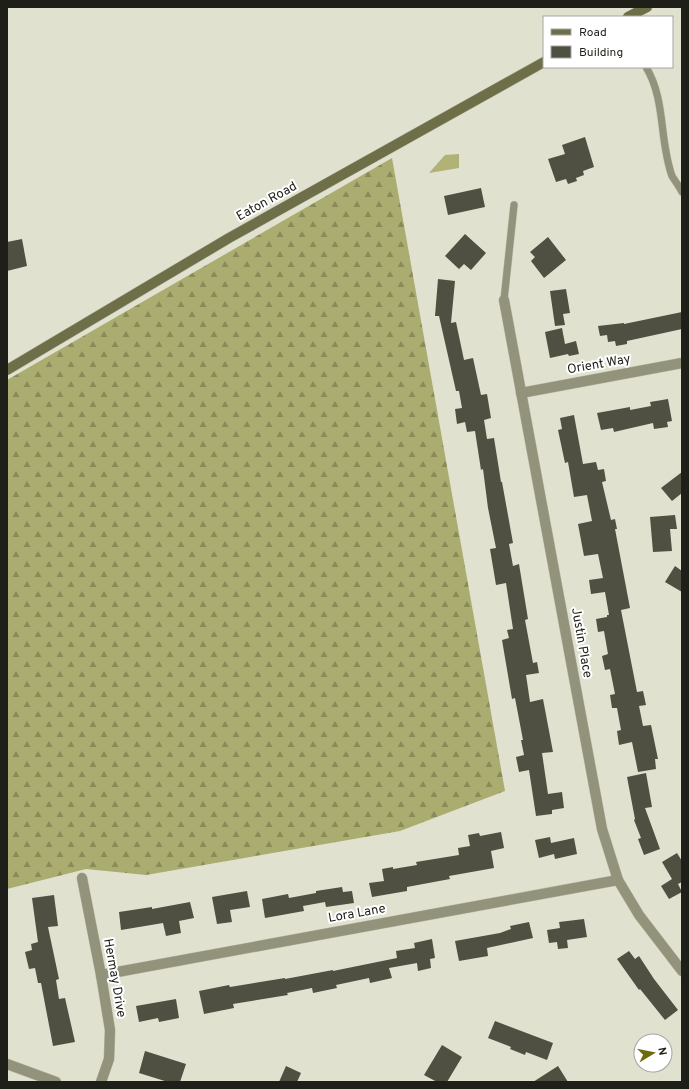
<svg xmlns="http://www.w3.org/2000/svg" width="689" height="1089" font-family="Overpass,sans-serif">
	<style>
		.forest { fill: url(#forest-firs) }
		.water { fill: #b1b275 }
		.building { fill: #505042 }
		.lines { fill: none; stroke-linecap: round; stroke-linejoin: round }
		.lane-casing { stroke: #bdbeae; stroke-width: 8 }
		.street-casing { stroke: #bdbeae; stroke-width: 11 }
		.secondary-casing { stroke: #bdbeae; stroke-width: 11 }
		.lane { stroke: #92937a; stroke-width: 7 }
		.street { stroke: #92937a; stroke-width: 10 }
		.secondary { stroke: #6e6f49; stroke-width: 10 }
		.labels { text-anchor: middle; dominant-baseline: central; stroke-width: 4; stroke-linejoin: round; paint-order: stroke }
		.street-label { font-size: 13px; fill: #1f1f19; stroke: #fff }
	</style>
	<defs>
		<pattern id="forest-firs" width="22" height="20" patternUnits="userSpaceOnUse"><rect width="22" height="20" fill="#abac6f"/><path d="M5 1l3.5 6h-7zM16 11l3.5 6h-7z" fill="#8b8b5a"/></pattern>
	</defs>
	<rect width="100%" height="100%" fill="#e0e1cf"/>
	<!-- forest -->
	<polygon class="forest" points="392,158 505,791 400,831 146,875 86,869 7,889 7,380"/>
	<!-- water -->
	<polygon class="water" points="459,154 459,168 429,173 445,155"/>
	<!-- building -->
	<g class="building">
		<polygon points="585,137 594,167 583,171 584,175 576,178 577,181 568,184 566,179 556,182 548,159 565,154 562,145"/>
		<polygon points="481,188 485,207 448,215 444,196"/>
		<polygon points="465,234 486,253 471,270 464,264 459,269 445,256"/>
		<polygon points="548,237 566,260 544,278 531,261 535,257 530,252"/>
		<polygon points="22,239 27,266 7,271 7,242"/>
		<polygon points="438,279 455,281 451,323 456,322 464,360 473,358 481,395 487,394 491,418 484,420 487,439 494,438 501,482 502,482 513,543 509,544 513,566 519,564 528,619 525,620 533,663 537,662 539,673 526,675 530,702 543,699 553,752 542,753 548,794 562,792 564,808 552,810 552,814 536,816 529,770 519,772 516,757 524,755 521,740 523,740 515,698 512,699 502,640 509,638 507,630 513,629 506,583 496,585 490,549 496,548 488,508 483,469 481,470 475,431 467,432 465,422 457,424 455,409 462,408 459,391 456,391 439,316 435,316"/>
		<polygon points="566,289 570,313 563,314 565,325 555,326 550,291"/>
		<polygon points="682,312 682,329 627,341 627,344 616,346 615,341 608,342 607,335 600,336 598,326 624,323 624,324"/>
		<polygon points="562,328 565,344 576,341 579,354 569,356 568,354 550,358 545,332"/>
		<polygon points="668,399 672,421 667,422 668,427 654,429 653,423 614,432 613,428 601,430 597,413 630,407 630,410 651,406 650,402"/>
		<polygon points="574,415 583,464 596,462 598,470 604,469 606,481 602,482 611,520 615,519 617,529 615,529 630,608 621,610 637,692 643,691 646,705 639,706 643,726 651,725 658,759 655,759 656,769 638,772 632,742 619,745 617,731 621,730 617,708 612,708 610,695 615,694 610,669 605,670 602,656 608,654 604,631 598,632 596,619 607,617 607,615 609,615 605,592 591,594 589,580 603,578 598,554 584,556 578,524 592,521 587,495 574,497 568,462 565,463 558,430 562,429 560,418"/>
		<polygon points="682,472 682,493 672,501 661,488"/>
		<polygon points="675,515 677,529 670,529 672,551 653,552 650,517"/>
		<polygon points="675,566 682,571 682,592 665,582"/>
		<polygon points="646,773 652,807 645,808 660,849 644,855 638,839 641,838 634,820 635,819 627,777"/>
		<polygon points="501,832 504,848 491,851 494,868 449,876 450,879 407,887 407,891 372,897 369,883 384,881 382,869 393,867 393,869 417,865 416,862 459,855 458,848 470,846 468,835 479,833 480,836"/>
		<polygon points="550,837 551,843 574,838 577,854 555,859 554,854 539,858 535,840"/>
		<polygon points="677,853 682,861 682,882 678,884 682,892 669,899 661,886 672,879 662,862"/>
		<polygon points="342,887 343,892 352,891 354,903 326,907 325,902 303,906 304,911 265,918 262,899 288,894 289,898 316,893 316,891"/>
		<polygon points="247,891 250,907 230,910 232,922 217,924 212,897"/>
		<polygon points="54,895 58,926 48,927 59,979 56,980 59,999 65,998 75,1042 53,1046 41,983 38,983 35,968 29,969 25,952 32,950 31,944 38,942 32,898"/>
		<polygon points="190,902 194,918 179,921 181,933 166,936 163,923 121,930 119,912 152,907 152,909"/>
		<polygon points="584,919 587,937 567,940 568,948 558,949 557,942 549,943 547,930 560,928 559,922"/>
		<polygon points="529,922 533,938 487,948 488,956 459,961 455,941 500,933 511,929 510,926"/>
		<polygon points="432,939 435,958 430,959 431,968 418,971 417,963 389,968 392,978 370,983 369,978 336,985 337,988 313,993 312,988 287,993 288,995 233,1004 234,1008 204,1014 199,991 229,985 230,987 285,978 285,979 333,970 333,971 397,958 396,951 415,948 414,943"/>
		<polygon points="629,951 635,959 639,956 654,979 678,1010 665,1020 640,989 639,990 617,959"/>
		<polygon points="176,999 179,1018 159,1022 158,1018 139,1022 136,1006"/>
		<polygon points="495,1021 553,1043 547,1060 526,1052 525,1055 510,1049 511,1047 488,1038"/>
		<polygon points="442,1045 462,1057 447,1082 437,1082 424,1075"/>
		<polygon points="145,1051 186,1064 180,1082 168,1082 139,1073"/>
		<polygon points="286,1066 301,1073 297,1082 279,1082"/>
		<polygon points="558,1066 568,1082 533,1082"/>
	</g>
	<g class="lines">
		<defs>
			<g id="lane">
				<path d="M646 67C666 100 659 140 672 176 675 181 679 186 682 192"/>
				<polyline points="504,300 514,205"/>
			</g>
			<g id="street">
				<polyline points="504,300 602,829 618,880 639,915 682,971"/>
				<polyline points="521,393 682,363"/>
				<polyline points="82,878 101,975 110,1030 109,1059 101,1082"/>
				<polyline points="101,975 618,880"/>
				<polyline points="7,1064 56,1082"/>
			</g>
			<g id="secondary">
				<polyline points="628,17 647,7"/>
				<polyline points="7,370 229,238 544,62"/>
			</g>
		</defs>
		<!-- lane casing -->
		<use href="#lane" class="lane-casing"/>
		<!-- street casing -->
		<use href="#street" class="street-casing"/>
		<!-- secondary casing -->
		<use href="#secondary" class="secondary-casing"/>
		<!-- lane -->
		<use href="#lane" class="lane"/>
		<!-- street -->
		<use href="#street" class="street"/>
		<!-- secondary -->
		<use href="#secondary" class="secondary"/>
	</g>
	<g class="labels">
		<!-- street labels -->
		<g class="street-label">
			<text transform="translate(267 202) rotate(-29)">Eaton Road</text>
			<text transform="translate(599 365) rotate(-10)">Orient Way</text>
			<text transform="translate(581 643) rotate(80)">Justin Place</text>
			<text transform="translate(357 914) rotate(-10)">Lora Lane</text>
			<text transform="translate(114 978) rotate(80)">Hermay Drive</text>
		</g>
	</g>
	<!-- border -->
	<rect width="689" height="1089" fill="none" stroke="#1f1f19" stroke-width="16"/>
	<!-- legend -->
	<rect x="543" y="16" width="130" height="52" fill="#ffffff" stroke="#a5a5a3"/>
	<rect x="551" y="29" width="20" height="6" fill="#6e6f49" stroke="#a5a5a3"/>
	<text x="579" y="36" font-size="12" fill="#1f1f19">Road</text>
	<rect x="551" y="46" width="20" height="12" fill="#505042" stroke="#a5a5a3"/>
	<text x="579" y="56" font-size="12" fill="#1f1f19">Building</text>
	<!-- north arrow -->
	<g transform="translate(653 1053) rotate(80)"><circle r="19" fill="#ffffff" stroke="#a5a5a3"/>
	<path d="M0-3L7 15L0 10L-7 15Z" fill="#6d6c0b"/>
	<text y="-6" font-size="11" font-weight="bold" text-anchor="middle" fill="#1f1f19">N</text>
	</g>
</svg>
